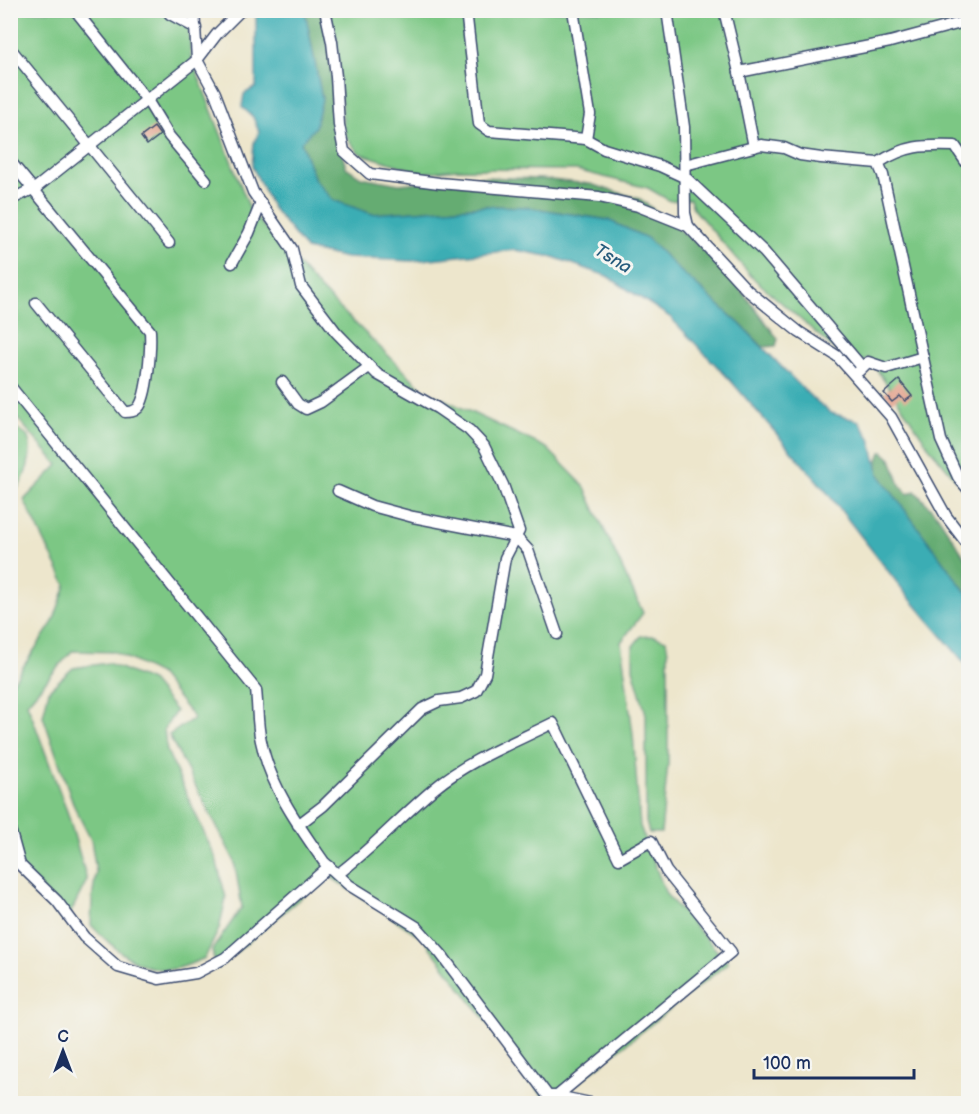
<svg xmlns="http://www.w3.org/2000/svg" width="979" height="1114" font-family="'Balsamiq Sans',sans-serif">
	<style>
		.green { fill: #7cc784; stroke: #4c7b71; stroke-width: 1.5 }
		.forest { fill: #65ac72; stroke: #406e68; stroke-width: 1.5 }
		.water { fill: #3badb4; stroke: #2b6e89; stroke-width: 1.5 }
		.building { fill: #e09a82 }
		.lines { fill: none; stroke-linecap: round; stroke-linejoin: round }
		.minor-casing { stroke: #3a4a6e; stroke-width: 13 }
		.minor { stroke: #fff; stroke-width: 10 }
		.labels { text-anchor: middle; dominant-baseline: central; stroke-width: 6; stroke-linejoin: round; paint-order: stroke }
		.water-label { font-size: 18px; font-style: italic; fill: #265b7c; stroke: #f6f6f2 }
	</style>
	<rect width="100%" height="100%" fill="#f6f6f2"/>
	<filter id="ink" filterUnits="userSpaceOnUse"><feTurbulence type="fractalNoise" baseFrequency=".0167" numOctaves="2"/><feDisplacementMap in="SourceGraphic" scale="12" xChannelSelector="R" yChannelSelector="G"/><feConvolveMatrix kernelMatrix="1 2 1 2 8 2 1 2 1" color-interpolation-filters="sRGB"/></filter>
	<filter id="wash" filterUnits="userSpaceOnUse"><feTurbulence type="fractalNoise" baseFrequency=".008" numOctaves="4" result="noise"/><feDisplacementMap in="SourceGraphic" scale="24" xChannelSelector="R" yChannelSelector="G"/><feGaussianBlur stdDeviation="1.35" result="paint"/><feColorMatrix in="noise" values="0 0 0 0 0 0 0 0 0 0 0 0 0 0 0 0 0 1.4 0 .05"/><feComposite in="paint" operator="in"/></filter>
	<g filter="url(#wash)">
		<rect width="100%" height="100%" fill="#ede6cc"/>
		<!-- green -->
		<g class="green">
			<polygon points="11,11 188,11 191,57 251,212 321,290 424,390 547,448 584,486 643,613 621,642 633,734 640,826 666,894 728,963 551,1104 548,1103 423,938 328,875 216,969 212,950 242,907 234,860 169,735 194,718 159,674 115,652 72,651 27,703 68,814 87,880 69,916 18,868 11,835 11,685 53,622 66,585 24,500 58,465 11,411"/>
			<polygon points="329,11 968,11 968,494 929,447 869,358 855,367 752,277 693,208 690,199 670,201 648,188 576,170 457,169 423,173 359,153 347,138 343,126 337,39"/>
			<path d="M11 425C15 428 23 432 27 436 36 449 24 488 11 494Z"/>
			<polygon points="641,636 654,636 666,640 668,652 668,763 661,833 649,833 646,822 646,714 633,669 633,646"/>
			<path d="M108 663 151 681 176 711 164 729 167 751 216 859 226 898 219 929 205 958C195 962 183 968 173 969 139 973 112 947 91 925L92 900 96 872 91 840 74 806 43 716 49 690 73 668Z"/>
		</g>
		<!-- forest -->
		<g class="forest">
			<polygon points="305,11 325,11 338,140 346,167 361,177 399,184 479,177 541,179 590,184 640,199 694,241 735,282 778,339 776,346 763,347 740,324 678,269 647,238 608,220 527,207 488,206 372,214 333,200 315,180 301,142 315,127 322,99"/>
			<polygon points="881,452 883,452 891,459 900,485 908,494 915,491 938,516 968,562 968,595 878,475 878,460"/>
		</g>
		<!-- water -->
		<polygon class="water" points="256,11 305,11 322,99 315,127 301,143 315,180 333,200 372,214 488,206 527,207 608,220 647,238 678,269 740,324 808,394 831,413 859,421 870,438 879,475 968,595 968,667 906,594 825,490 731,381 670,317 607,276 553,257 515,250 412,261 346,258 306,249 272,207 252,166 254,143 259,132 253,117 242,107 244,94 256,87"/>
		<g id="blocks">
			<!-- building -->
			<g class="building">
				<polygon points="154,127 160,135 147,145 141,137"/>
				<polygon points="899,380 912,396 905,401 900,396 892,402 884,393"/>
			</g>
		</g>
	</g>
	<g filter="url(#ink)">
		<use href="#blocks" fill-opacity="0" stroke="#3a4a6e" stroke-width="1.5"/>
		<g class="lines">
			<defs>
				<g id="minor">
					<polyline points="75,10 147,100 169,136 206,180"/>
					<polyline points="167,10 170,14 196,28"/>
					<polyline points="241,10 217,34 197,60 215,93 253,192 292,249 301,286 336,332 377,374 437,408 469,430 484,446 503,485 519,531 505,558 485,674 476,691 461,698 439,701 422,709 323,806 298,825"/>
					<polyline points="325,10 332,42 336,77 339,125 344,151 370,174 439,183 599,197 638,206 688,226 747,290 799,332 837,356 854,375 891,417 946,516 968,545"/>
					<polyline points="466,10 479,124 489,131 586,139 604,149 660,166 686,178 764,252 862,367"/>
					<polyline points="573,10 590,114 586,139"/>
					<polyline points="667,10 684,127 685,213 688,226"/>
					<polyline points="724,10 739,72 754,147"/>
					<polyline points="10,48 169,243"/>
					<polyline points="739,72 890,42 968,21"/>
					<path d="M10 161 150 331C151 347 148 397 138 408 134 412 130 412 125 412L36 303"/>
					<path d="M878 163C906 145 923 145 955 146L968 165"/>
					<polyline points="685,165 761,145 784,148 800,155 821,158 878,163 883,175 941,440 958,477 968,489"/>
					<polyline points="10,200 37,187 197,60 194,10"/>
					<polyline points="232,263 249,233 261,203"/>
					<polyline points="859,371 868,362 886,368 923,357"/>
					<polyline points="282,382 298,404 306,409 321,402 369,367"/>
					<path d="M10 386 256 690C258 707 257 725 261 741 270 786 298 825 324 862L349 885 417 927 441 954 548 1096H557L731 952 666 871 651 841 619 859 553 723C513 743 469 760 435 788 401 816 373 848 338 874"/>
					<polyline points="338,491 372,506 413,517 516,537 528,550 557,634"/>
					<polyline points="10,829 20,865 57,901 84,937 118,967 159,979 196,973 225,958 329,866"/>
					<polyline points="557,1096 595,1104"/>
				</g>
			</defs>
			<!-- minor casing -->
			<use href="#minor" class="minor-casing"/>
			<!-- minor -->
			<use href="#minor" class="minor"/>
		</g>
	</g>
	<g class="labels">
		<!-- water labels -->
		<g class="water-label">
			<text transform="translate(613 259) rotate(31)">Tsna</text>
		</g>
	</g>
	<!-- margin -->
	<rect width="979" height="1114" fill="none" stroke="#f6f6f2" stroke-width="36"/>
	<!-- north arrow -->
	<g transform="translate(63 1051)" stroke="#f6f6f2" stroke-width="4.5" paint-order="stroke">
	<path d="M0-4.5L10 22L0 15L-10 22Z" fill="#1b2f5e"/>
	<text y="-9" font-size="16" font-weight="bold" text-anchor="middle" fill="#1b2f5e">С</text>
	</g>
	<!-- scale -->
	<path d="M754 1069v9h160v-9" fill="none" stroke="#1b2f5e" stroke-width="3"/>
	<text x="763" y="1069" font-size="18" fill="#1b2f5e" stroke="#f6f6f2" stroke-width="4.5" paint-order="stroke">100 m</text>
</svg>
